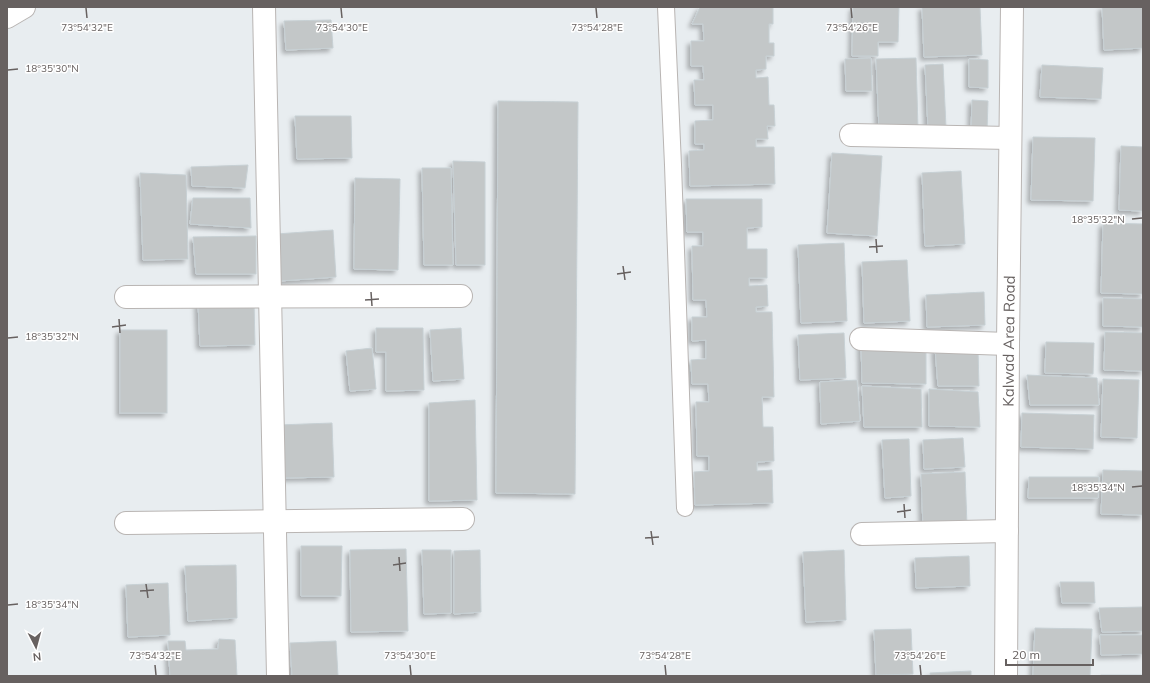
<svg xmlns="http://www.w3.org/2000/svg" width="1150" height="683" font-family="Mulish,sans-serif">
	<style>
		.building { fill: #c3c7c8; stroke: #c7d0d4; filter: url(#shadow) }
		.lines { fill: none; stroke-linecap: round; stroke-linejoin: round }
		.service-casing { stroke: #b9b5b3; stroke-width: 18 }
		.minor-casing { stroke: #b9b5b3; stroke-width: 24 }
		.tertiary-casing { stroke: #b9b5b3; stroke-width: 24 }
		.service { stroke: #fff; stroke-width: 16 }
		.minor { stroke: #fff; stroke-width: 22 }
		.tertiary { stroke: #fff; stroke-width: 22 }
		.ticks { fill: none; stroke: #676160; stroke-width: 1.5 }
		.labels { text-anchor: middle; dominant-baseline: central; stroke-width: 3; stroke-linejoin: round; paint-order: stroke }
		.street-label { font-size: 15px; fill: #676160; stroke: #fff }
		.ticks-label { font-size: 10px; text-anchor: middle; fill: #676160; stroke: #fff; stroke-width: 3; stroke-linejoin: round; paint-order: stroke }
	</style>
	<defs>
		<filter id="shadow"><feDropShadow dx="-3.5" dy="3.5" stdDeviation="2" flood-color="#0004"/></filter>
	</defs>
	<rect width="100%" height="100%" fill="#e8edf0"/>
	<!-- building -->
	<g class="building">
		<polygon points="700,7 773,7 773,24 769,24 769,43 774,43 774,56 766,56 766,69 756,70 756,78 768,77 769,105 774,105 775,126 767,126 768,139 756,139 756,147 774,147 775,184 690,186 689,151 704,150 704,144 695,144 695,121 713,120 713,105 695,105 694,80 704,80 703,66 691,66 691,41 704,41 703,24 692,24"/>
		<polygon points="853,7 899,7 898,42 878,42 878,56 852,56"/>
		<polygon points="922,7 980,7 982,55 924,57"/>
		<polygon points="1102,7 1143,7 1143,48 1104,50"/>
		<polygon points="331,20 333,48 286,50 284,21"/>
		<polygon points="871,58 872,91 846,91 845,59"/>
		<polygon points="916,58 918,128 879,129 876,59"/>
		<polygon points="969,59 988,60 988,88 969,87"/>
		<polygon points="943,64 946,127 928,128 925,65"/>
		<polygon points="1042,65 1103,68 1101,99 1040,97"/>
		<polygon points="972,100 988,101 987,132 971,132"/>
		<polygon points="498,101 578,102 575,494 496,493"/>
		<polygon points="295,116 351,116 352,158 297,159"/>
		<polygon points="1033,137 1095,138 1093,201 1031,200"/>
		<polygon points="1121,146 1143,147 1143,211 1119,210"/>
		<polygon points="832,153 882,156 877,236 827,233"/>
		<polygon points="453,161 485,162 485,265 456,265"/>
		<polygon points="248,165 245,188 192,186 191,167"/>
		<polygon points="422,168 451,168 453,265 424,265"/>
		<polygon points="961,171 965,244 925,246 922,173"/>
		<polygon points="140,173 186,175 188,259 143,260"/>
		<polygon points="355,178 400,179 398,270 354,269"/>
		<polygon points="193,198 250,198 251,228 190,224"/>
		<polygon points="686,199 762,199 762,227 747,228 747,249 767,249 767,278 749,278 749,286 767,285 768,306 756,307 756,312 772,312 774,397 762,397 763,427 773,427 774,461 757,462 757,471 772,470 773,503 695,505 694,472 709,471 709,456 697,456 696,402 709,402 708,384 692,384 691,360 706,359 706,340 692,341 692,317 707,317 706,300 693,300 692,246 703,246 703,232 687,232"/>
		<polygon points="1103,223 1143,224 1143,294 1101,293"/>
		<polygon points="333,230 336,277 279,281 276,234"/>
		<polygon points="256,236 256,274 196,274 193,237"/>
		<polygon points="844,243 847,321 801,323 798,245"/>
		<polygon points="907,260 910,321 864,323 862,262"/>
		<polygon points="984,292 985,325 927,327 926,295"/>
		<polygon points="1103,298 1143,299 1143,327 1103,326"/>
		<polygon points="254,301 255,345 200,346 198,302"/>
		<polygon points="376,328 423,328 424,390 386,391 386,352 376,352"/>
		<polygon points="461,328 464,379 433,381 430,330"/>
		<rect x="120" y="330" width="47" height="83"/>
		<polygon points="1105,332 1143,333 1143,371 1104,370"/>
		<polygon points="844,333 846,378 800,380 798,335"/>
		<polygon points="861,342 926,346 926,384 862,383"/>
		<polygon points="1046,342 1094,343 1093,374 1045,373"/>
		<polygon points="372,348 376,389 350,391 346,351"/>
		<polygon points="935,348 978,350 979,386 938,386"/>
		<polygon points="1027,375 1097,378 1099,405 1030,405"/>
		<polygon points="1103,379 1139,380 1137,438 1101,437"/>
		<polygon points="857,380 860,421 821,424 820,382"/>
		<polygon points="862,386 921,389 922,427 864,427"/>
		<polygon points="929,389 978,392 980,427 929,426"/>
		<polygon points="475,400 477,500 429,501 429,403"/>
		<polygon points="1022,413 1094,415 1093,449 1021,447"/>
		<polygon points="332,423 334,477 280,478 278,425"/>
		<polygon points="963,438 965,467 924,469 923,440"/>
		<polygon points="909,439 911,496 885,498 882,440"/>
		<polygon points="1103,470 1143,471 1143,515 1101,514"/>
		<polygon points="965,472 967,525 923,527 921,474"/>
		<polygon points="1029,477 1099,477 1098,498 1028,498"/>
		<polygon points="301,546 342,546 341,596 301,596"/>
		<polygon points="406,549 408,631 351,632 350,550"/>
		<polygon points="422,550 451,550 451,613 424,614"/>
		<polygon points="480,550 481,612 454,614 454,551"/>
		<polygon points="844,550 846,620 806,622 803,552"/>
		<polygon points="969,556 970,586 916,588 915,558"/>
		<polygon points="236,565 237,618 188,621 185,566"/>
		<polygon points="1060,582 1094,582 1095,603 1062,603"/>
		<polygon points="168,583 170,635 128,637 126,585"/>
		<polygon points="1143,607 1143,631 1102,632 1099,608"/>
		<polygon points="1035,628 1092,629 1090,676 1033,676"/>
		<polygon points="911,629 913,674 876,675 874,630"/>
		<polygon points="1100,635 1143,635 1143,654 1101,655"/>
		<polygon points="219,639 235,640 237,676 170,676 168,641 185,641 186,650 218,649"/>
		<polygon points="336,641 338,676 292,676 290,643"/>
		<polygon points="971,671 971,676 930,676 930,673"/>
		<rect x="1101" y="675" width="42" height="1"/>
	</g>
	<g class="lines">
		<defs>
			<polyline id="service" points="666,7 673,165 685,508"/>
			<g id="minor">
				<polyline points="264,7 278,676"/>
				<polyline points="851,135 1010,138"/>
				<polyline points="126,297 461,296"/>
				<polyline points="861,339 1008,344"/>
				<polyline points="126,523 463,519"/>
				<polyline points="862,534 1007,531"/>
			</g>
			<g id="tertiary">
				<polyline points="7,17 24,7"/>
				<path id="s1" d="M1006 676 1008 344 1012 7"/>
			</g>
		</defs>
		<!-- service casing -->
		<use href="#service" class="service-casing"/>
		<!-- minor casing -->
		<use href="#minor" class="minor-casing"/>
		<!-- tertiary casing -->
		<use href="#tertiary" class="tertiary-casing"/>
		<!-- service -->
		<use href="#service" class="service"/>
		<!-- minor -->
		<use href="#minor" class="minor"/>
		<!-- tertiary -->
		<use href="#tertiary" class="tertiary"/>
	</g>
	<!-- ticks -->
	<path class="ticks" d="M86 8 87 18M341 8 342 18M596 8 597 18M851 8 852 18M8 70 18 69M1132 219 1142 218M876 239 877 253M869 247 883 246M623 266 625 280M617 274 631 272M371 292 372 306M365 300 379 299M119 319 120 333M112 327 126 325M8 338 18 337M1132 487 1142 486M904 504 905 518M897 512 911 510M651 531 653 545M645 538 659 537M399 557 400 571M393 565 406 563M146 584 148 598M140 591 154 590M8 605 18 604M155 665 156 675M410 665 411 675M665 665 666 675M920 665 921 675"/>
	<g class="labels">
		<!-- street labels -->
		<g class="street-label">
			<text stroke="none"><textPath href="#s1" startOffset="335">Kalwad Area Road</textPath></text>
		</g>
	</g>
	<g class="ticks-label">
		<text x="87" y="31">73°54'32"E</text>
		<text x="342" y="31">73°54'30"E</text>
		<text x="597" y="31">73°54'28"E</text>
		<text x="852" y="31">73°54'26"E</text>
		<text x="52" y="72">18°35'30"N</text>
		<text x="1098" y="223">18°35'32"N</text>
		<text x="52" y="340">18°35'32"N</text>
		<text x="1098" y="491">18°35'34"N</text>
		<text x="52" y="608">18°35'34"N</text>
		<text x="155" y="659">73°54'32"E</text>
		<text x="410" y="659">73°54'30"E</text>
		<text x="665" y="659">73°54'28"E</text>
		<text x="920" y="659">73°54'26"E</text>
	</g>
	<!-- border -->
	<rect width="1150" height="683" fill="none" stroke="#676160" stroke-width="16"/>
	<!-- north arrow -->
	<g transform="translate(36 647) rotate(174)" stroke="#ffffff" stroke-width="3" paint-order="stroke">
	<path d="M0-3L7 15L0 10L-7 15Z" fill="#676160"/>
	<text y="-6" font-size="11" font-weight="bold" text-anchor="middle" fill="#676160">N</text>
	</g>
	<!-- scale -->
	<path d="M1006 659v6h87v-6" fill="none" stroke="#676160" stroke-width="2"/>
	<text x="1012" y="659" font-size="12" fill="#676160" stroke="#ffffff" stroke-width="3" paint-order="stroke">20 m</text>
</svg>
